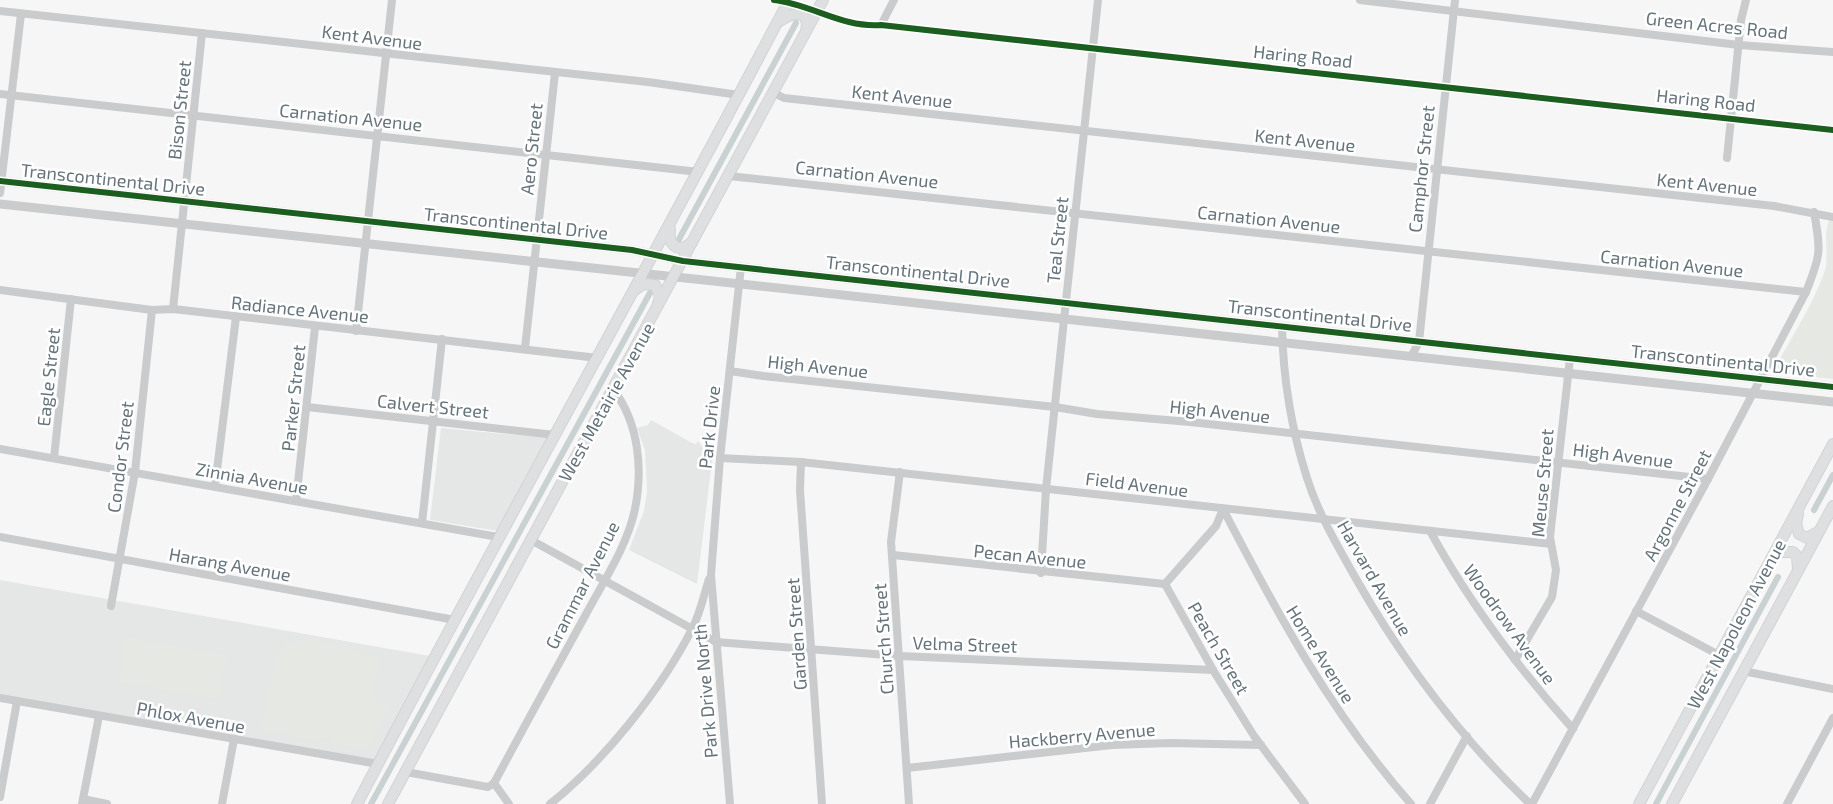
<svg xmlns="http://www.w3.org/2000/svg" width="1833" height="804" font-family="'Exo 2',sans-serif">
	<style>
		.built { fill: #e5e6e6 }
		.green { fill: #e6e8e4 }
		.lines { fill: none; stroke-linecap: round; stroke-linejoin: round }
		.canal { stroke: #c9d1d3; stroke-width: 6 }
		.secondary-casing { stroke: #d2d3d3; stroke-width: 12 }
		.minor { stroke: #c9cbcc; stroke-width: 8 }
		.tertiary { stroke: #c9cbcc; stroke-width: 9 }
		.secondary { stroke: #dedfe0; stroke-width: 10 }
		.cycleway-casing { stroke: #fff; stroke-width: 9 }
		.cycleway { stroke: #1b5e20; stroke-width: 6 }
		.labels { text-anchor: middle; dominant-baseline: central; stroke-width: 5; stroke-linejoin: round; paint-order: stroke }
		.street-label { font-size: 18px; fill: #66747c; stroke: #fff }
	</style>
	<rect width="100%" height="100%" fill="#f6f6f6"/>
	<!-- built -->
	<g class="built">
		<polygon points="651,420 692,443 696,444 698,441 702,447 705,441 707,443 704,448 713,453 697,584 629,550 644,511 647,491 645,450 637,428 648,425"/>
		<polygon points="441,428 548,438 498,531 430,520"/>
		<polygon points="0,580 430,656 374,762 0,695"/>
	</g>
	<!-- green -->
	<g class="green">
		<path d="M1829 220 1833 221V379L1773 372C1789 341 1811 308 1823 276 1831 257 1822 239 1829 220Z"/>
		<polygon points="126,637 227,655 219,700 118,682"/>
		<polygon points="303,638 330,642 378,660 379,671 372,695 389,710 369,750 331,743 330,736 318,741 260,731 277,652 284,651 286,644 290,642 299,643"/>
	</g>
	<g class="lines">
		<!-- canal -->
		<g class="canal">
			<polyline points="678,241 796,23"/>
			<polyline points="1814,510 1833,475"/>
			<polyline points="371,804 651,291"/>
			<polyline points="1656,804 1778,577"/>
		</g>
		<defs>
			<g id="secondary">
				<path d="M780 21C792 12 811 9 806 31"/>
				<path d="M670 229C668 245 678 255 692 242"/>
				<polyline points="635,290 643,284 655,285 660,296 658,304"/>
				<polyline points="1798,514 1796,524 1799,534 1807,538 1818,532"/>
				<polyline points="1771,559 1780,552 1793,552 1797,556 1798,569"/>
				<path d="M357 804C498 534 648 269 789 0"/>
				<polyline points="388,804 823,0"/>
				<polyline points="1639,804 1833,444"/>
				<polyline points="1672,804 1833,506"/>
			</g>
		</defs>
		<!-- secondary casing -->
		<use href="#secondary" class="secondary-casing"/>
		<!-- minor -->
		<g class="minor">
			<path d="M774 0C811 4 842 28 881 25L1833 130"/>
			<polyline points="1360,0 1739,45 1833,52"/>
			<polyline points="0,11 648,82 739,95"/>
			<polyline points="881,25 894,0"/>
			<polyline points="774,93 784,98 1774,206 1833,217"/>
			<polyline points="0,94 699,172"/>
			<polyline points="1727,158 1741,20 1746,0"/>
			<polyline points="729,176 1806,292"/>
			<polyline points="0,193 21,14"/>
			<polyline points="0,290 152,310 173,309 598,358"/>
			<polyline points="173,309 202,33"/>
			<path d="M1282 326C1283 378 1291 428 1307 478 1318 513 1337 545 1355 577 1402 660 1461 738 1530 804"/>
			<polyline points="356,331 392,0"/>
			<polyline points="525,348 555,73"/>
			<polyline points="1412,355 1419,342 1455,0"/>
			<polyline points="730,371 763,376 1055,407 1097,414 1190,422 1708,479"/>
			<polyline points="307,407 555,435"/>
			<polyline points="0,449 498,537"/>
			<polyline points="54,458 71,299"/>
			<polyline points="720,458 801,462 1551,544"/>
			<polyline points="801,462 800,490 822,804"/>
			<polyline points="900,472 891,542 909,804"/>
			<polyline points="215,486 236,317"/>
			<polyline points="296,501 315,327"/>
			<path d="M1223 509C1278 615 1331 713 1411 804"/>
			<polyline points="422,523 442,339"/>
			<path d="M1430 531C1469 602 1519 669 1573 729"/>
			<polyline points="0,537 455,620"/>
			<polyline points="531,540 716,642 900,656 1213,670"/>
			<polyline points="893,555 1165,584"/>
			<polyline points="1041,573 1046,489 1098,0"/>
			<polyline points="1165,584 1213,670 1254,736 1305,804"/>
			<polyline points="1165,584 1216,526 1223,509"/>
			<polyline points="111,606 135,472 152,310"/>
			<polyline points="1636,611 1719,655"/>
			<polyline points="1515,660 1552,597 1556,570 1550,537 1570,358"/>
			<polyline points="1743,671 1833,689"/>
			<polyline points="0,698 378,764"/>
			<polyline points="907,768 1112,745 1170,743 1261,745"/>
			<polyline points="406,772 488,787 494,783"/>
			<path d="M494 783C524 727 554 672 585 616 603 582 627 547 635 509 643 469 639 423 613 389"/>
			<polyline points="494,783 509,804"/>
			<polyline points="0,797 17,701"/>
			<polyline points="83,799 107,804"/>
			<polyline points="82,804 99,716"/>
			<polyline points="222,804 234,739"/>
			<path d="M550 804C603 762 661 690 692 629 700 614 704 595 709 579"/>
			<polyline points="730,804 711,575 720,458 741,267"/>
			<polyline points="1430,804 1467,736"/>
			<path d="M1532 804 1708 479 1806 292C1821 255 1821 251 1814 212"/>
			<polyline points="1787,804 1833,718"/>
		</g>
		<!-- tertiary -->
		<g class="tertiary">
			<polyline points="0,181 632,250 683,261 1833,387"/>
			<polyline points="0,204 1833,402"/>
		</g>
		<!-- secondary -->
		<use href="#secondary" class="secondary"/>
		<defs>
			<g id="cycleway">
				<path d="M774 0C811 4 842 28 881 25L1833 130"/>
				<polyline points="0,181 632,250 683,261 1833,387"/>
			</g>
		</defs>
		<!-- cycleway casing -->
		<use href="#cycleway" class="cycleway-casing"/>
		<!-- cycleway -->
		<use href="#cycleway" class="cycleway"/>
	</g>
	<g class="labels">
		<!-- street labels -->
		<g class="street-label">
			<text transform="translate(1717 25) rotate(6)">Green Acres Road</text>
			<text transform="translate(372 37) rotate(7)">Kent Avenue</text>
			<text transform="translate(1303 56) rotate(6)">Haring Road</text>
			<text transform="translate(902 96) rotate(6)">Kent Avenue</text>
			<text transform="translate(1706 100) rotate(6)">Haring Road</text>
			<text transform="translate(179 110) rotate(-84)">Bison Street</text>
			<text transform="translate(351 117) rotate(6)">Carnation Avenue</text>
			<text transform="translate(1305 140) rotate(6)">Kent Avenue</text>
			<text transform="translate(531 149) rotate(-84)">Aero Street</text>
			<text transform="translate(1421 169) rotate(-84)">Camphor Street</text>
			<text transform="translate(867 174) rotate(6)">Carnation Avenue</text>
			<text transform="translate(113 179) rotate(6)">Transcontinental Drive</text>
			<text transform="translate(1707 184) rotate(6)">Kent Avenue</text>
			<text transform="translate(1269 219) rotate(6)">Carnation Avenue</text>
			<text transform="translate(516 223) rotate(6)">Transcontinental Drive</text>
			<text transform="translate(1057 240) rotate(-84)">Teal Street</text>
			<text transform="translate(1672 263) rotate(6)">Carnation Avenue</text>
			<text transform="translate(918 271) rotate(6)">Transcontinental Drive</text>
			<text transform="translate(300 309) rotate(6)">Radiance Avenue</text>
			<text transform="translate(1320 315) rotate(6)">Transcontinental Drive</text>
			<text transform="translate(1723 360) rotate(6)">Transcontinental Drive</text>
			<text transform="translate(818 366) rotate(6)">High Avenue</text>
			<text transform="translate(48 377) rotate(-84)">Eagle Street</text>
			<text transform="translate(293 398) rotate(-84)">Parker Street</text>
			<text transform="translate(606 402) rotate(-61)">West Metairie Avenue</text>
			<text transform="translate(433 406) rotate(6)">Calvert Street</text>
			<text transform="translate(1220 411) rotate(6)">High Avenue</text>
			<text transform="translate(709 427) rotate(-84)">Park Drive</text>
			<text transform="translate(1623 455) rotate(7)">High Avenue</text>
			<text transform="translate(120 457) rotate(-83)">Condor Street</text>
			<text transform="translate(252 478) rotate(10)">Zinnia Avenue</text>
			<text transform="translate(1542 483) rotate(-85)">Meuse Street</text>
			<text transform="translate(1137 484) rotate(7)">Field Avenue</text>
			<text transform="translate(1677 505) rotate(-62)">Argonne Street</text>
			<text transform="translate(1030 556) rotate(6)">Pecan Avenue</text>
			<text transform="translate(230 564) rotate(10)">Harang Avenue</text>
			<text transform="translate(1375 578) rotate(60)">Harvard Avenue</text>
			<text transform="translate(582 585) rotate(-63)">Grammar Avenue</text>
			<text transform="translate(1510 624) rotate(54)">Woodrow Avenue</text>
			<text transform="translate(1736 624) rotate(-62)">West Napoleon Avenue</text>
			<text transform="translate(796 634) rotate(-94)">Garden Street</text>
			<text transform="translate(883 639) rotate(-94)">Church Street</text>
			<text transform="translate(965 644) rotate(2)">Velma Street</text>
			<text transform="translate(1219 648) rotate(60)">Peach Street</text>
			<text transform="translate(1321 654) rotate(58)">Home Avenue</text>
			<text transform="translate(705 691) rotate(-95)">Park Drive North</text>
			<text transform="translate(191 717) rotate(10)">Phlox Avenue</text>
			<text transform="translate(1082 735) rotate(-5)">Hackberry Avenue</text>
		</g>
	</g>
</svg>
